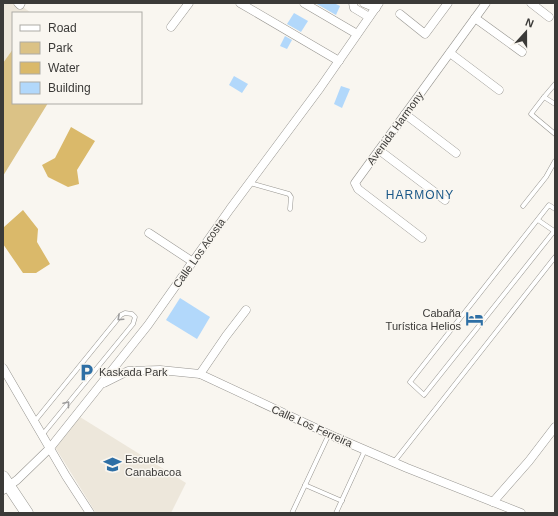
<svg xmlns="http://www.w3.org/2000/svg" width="558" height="516" font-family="Arial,sans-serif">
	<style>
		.built { fill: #ede7db }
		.green { fill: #dbc286 }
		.water { fill: #dab96a }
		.building { fill: #b2d8fb }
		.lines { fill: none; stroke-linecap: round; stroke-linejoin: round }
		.lane-casing { stroke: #979590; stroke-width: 5 }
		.street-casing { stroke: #979590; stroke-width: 9 }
		.primary-casing { stroke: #979590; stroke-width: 13 }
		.lane { stroke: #fff; stroke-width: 4 }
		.street { stroke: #fff; stroke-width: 8 }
		.primary { stroke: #fff; stroke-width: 12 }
		.oneway { stroke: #9d9c9c }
		.labels { text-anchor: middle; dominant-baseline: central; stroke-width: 3; stroke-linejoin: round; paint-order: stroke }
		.street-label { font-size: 11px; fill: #3b3a38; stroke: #f9f6f0 }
		.poi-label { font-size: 11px; fill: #3b3a38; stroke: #f9f6f0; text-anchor: start }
		.neighbourhood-label { font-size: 12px; letter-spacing: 1px; fill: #195787; stroke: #f9f6f0 }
	</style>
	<rect width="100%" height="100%" fill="#f9f6f0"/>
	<!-- built -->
	<g class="built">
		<polygon points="3,3 18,3 31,13 13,13 13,49 3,63"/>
		<polygon points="80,417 186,483 171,513 96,513 55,447"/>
	</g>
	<!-- green -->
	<polygon class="green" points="13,49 13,103 48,103 3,176 3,63"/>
	<!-- water -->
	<g class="water">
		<polygon points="71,127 95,141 77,170 79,184 68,187 48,177 42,165 55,158"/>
		<polygon points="23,210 38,229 37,242 50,264 36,273 23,273 3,244 4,227"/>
	</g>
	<!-- building -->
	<g class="building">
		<polygon points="315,3 334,3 340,6 336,15"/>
		<polygon points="294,13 308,21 301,32 287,24"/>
		<polygon points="285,36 292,40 287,49 280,46"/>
		<polygon points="234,76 248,84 242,93 229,85"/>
		<polygon points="341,86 350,89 342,108 334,104"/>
		<polygon points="180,298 210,317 197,339 166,320"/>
	</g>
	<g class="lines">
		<defs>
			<g id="lane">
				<polyline points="555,84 544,97 555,104"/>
				<polyline points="544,97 531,114 555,134"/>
				<polyline points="250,183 289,194 291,197 290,209"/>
				<polyline points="523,206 546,177 555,161"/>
				<polyline points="555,209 549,205 410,382 424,395 555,230"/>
				<polyline points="538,220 554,231"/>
				<polyline points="35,421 121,315 125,313 132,314 135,317 133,324 43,434"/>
				<polyline points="394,462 555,257"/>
				<polyline points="305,485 342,501"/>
				<polyline points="292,513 329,434"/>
				<polyline points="336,513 365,450"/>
			</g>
			<g id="street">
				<polyline points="18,3 20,5 21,3"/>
				<polyline points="240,3 339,61"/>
				<polyline points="304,3 357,34"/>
				<polyline points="353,3 354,8 369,17"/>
				<polyline points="364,3 376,8"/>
				<polyline points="531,3 549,17"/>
				<polyline points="400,14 425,34 448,3"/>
				<polyline points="475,18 522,52"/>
				<polyline points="171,27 189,3"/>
				<polyline points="450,53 499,90"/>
				<polyline points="405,114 456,153"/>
				<polyline points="379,150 445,200"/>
				<polyline points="149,233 193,262"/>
				<polyline points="422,238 358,189 355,183 486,3"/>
				<polyline points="3,368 66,476 90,513"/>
				<polyline points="200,374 226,336 246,310"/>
				<polyline points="104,383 128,371 160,370 200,374 335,437 407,468 521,513"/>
				<polyline points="3,490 17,480 50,448 148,325 230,209 320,88 379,3"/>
				<polyline points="493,502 529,461 555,427"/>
			</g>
			<polyline id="primary" points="3,477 27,513"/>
		</defs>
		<!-- lane casing -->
		<use href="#lane" class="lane-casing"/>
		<!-- street casing -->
		<use href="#street" class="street-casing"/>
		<!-- primary casing -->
		<use href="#primary" class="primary-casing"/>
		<!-- lane -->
		<use href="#lane" class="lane"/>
		<!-- street -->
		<use href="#street" class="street"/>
		<!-- primary -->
		<use href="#primary" class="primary"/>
	</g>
	<!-- one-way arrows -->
	<defs><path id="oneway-chevron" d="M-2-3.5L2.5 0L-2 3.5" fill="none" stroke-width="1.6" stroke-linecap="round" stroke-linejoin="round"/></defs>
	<g class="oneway">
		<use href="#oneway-chevron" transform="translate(120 318) rotate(137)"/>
		<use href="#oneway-chevron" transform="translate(67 404) rotate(-50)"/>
	</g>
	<!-- icons -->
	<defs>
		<symbol id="hotel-bare" viewBox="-9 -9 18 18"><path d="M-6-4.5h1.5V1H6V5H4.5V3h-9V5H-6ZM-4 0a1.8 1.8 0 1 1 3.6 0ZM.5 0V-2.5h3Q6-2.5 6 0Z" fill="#2e6fa5" stroke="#f9f6f0" stroke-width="2.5" paint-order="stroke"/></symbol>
		<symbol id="parking-bare" viewBox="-9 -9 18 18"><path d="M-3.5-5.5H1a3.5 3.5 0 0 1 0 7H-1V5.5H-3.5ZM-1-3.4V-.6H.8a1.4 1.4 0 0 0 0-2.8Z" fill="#2e6fa5" stroke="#f9f6f0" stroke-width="2.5" paint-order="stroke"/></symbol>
		<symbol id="school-bare" viewBox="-9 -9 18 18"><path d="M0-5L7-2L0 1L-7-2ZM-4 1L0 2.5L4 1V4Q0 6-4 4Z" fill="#2e6fa5" stroke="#f9f6f0" stroke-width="2.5" paint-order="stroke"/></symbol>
	</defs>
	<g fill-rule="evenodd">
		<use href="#hotel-bare" x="462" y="306" width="25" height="25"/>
		<use href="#parking-bare" x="74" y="360" width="25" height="25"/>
		<use href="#school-bare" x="100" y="452" width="25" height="25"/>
	</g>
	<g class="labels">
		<!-- street labels -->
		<g class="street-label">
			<text transform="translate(395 128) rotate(-54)">Avenida Harmony</text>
			<text transform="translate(199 253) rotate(-55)">Calle Los Acosta</text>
			<text transform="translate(312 426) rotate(24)">Calle Los Ferreira</text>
		</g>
		<!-- poi labels -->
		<g class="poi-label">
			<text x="461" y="313" text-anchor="end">Cabaña<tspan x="461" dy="13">Turística Helios</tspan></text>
			<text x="99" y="372">Kaskada Park</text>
			<text x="125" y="459">Escuela<tspan x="125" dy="13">Canabacoa</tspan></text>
		</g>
		<!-- neighbourhood labels -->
		<g class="neighbourhood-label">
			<text x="420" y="195">HARMONY</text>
		</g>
	</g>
	<!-- border -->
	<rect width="558" height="516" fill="none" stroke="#3b3a38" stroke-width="8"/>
	<!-- legend -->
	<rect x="12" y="12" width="130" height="92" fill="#f9f6f0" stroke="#adaba6"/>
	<rect x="20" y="25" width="20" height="6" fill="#ffffff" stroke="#adaba6"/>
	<text x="48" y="32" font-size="12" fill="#3b3a38">Road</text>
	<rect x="20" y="42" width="20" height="12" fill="#dbc286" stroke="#adaba6"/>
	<text x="48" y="52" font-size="12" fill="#3b3a38">Park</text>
	<rect x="20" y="62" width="20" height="12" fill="#dab96a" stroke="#adaba6"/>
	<text x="48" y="72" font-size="12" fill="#3b3a38">Water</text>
	<rect x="20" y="82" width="20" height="12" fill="#b2d8fb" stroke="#adaba6"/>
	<text x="48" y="92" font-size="12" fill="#3b3a38">Building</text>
	<!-- north arrow -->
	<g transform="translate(526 32) rotate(21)" stroke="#f9f6f0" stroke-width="3" paint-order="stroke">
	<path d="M0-3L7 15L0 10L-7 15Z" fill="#3b3a38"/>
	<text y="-6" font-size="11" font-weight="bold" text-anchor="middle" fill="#3b3a38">N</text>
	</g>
</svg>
